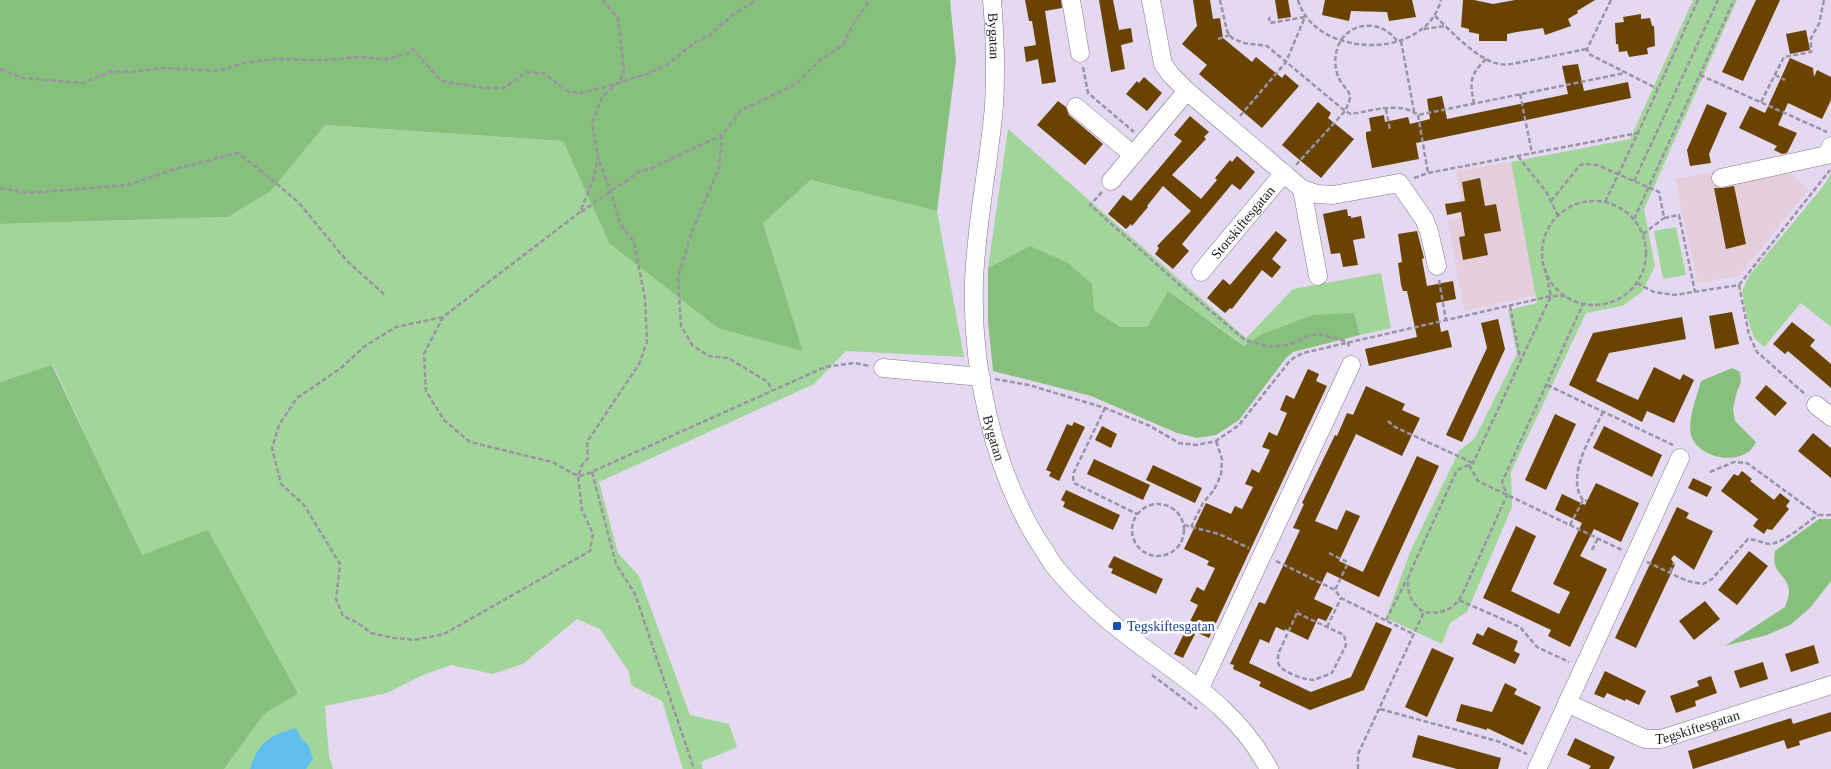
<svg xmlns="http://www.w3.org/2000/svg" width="1831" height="769" font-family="'Times New Roman',serif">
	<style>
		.education { fill: #e4cedb }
		.green { fill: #a2d599 }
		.forest { fill: #87c07c }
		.water { fill: #61bff0 }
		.building { fill: #6a4300 }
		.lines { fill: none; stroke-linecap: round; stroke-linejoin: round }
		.minor-casing { stroke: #81768c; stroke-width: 19 }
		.path { stroke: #9b92a4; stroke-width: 2.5; stroke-dasharray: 5 2.5; stroke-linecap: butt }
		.minor { stroke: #fff; stroke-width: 18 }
		.transit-dot { fill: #1a4fb4; stroke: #fff; stroke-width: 2 }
		.labels { text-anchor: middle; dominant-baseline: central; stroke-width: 5; stroke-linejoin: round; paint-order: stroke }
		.street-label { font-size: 14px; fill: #1c1820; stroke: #fff }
		.transit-label { font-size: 14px; fill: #164399; stroke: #fff; text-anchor: start }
	</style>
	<rect width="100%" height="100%" fill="#e5d9f1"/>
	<!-- education -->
	<g class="education">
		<polygon points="1782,159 1784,169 1809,189 1739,276 1698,283 1675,179"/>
		<polygon points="1511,162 1536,295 1464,311 1448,221 1463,217 1456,171"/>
	</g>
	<!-- green -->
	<g class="green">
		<polygon points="1693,0 1737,0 1644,209 1655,266 1642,292 1622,306 1586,313 1511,472 1512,507 1467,612 1450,623 1442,644 1386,618 1410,552 1459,451 1475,438 1517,354 1508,310 1537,303 1511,162 1630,139"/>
		<polygon points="325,125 563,141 609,243 803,351 763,223 811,180 937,211 964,357 846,351 814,384 599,482 618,553 639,576 690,715 729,724 737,747 701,762 703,769 683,769 662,701 631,685 629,672 600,629 577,619 523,664 493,674 451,665 423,675 387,693 325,706 329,756 333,769 224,769 264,714 298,694 142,556 53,365 0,382 0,224 228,217 271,191"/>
		<polygon points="1008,129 1246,338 1293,289 1381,273 1391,328 1360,335 1354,313 1262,334 1245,346 1168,291 1147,327 1120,327 1094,310 1030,246 988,268"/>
		<polygon points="1831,173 1831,327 1801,303 1764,347 1754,338 1747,317 1742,291 1749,276 1825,184"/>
		<polygon points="1676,227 1686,275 1663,279 1654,231"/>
	</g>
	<!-- forest -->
	<g class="forest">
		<polygon points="0,0 950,0 956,61 937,211 811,180 763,223 803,351 718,328 609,243 563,141 325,125 271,191 228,217 0,224"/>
		<polygon points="1030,246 1068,263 1092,284 1094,310 1120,327 1147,327 1168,291 1244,346 1262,334 1313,315 1354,313 1360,335 1293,352 1286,358 1239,420 1216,435 1197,438 1177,433 1091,396 993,371 988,322 988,268"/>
		<polygon points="52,365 142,555 208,530 298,694 264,714 224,769 0,769 0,382"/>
		<path d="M1732 368 1740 372 1741 382 1737 391 1733 409 1735 421 1756 442C1745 467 1702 460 1692 438 1686 423 1697 396 1701 381Z"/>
		<path d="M1819 519H1831V581L1810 608 1790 625 1767 635 1725 646 1785 607C1787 602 1789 596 1789 591 1787 572 1771 576 1775 551Z"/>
	</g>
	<!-- water -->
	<path class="water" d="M296 728 301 738 309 746 313 759 306 769H250C258 742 270 735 296 728Z"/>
	<!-- building -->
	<g class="building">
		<polygon points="1025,0 1061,0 1062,8 1045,11 1056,82 1042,84 1038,59 1026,62 1024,47 1036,45 1032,21 1029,21"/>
		<polygon points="1099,0 1113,0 1119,30 1131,28 1133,42 1121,45 1125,69 1111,72"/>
		<polygon points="1193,0 1210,0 1213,19 1220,18 1223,38 1252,62 1256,57 1282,78 1285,74 1299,86 1262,128 1199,74 1207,65 1182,44 1197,26"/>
		<polygon points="1275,0 1288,0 1291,17 1278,19"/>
		<polygon points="1325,0 1412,0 1416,17 1389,21 1387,12 1351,11 1349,21 1322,15"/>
		<polygon points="1463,0 1474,0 1493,4 1515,0 1595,0 1577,11 1578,13 1568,19 1571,26 1545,35 1543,28 1517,32 1507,34 1507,41 1479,41 1479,34 1469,32 1469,29 1461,27"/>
		<polygon points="1756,0 1780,0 1743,81 1722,72"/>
		<polygon points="1641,14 1641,19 1650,18 1652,26 1654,26 1655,46 1647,48 1648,54 1629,57 1627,51 1619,52 1618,44 1616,44 1615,23 1624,22 1623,17"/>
		<polygon points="1806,30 1810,50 1790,54 1786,34"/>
		<polygon points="1790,58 1813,68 1814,77 1817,70 1831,77 1831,100 1822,119 1788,103 1778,125 1797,133 1787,153 1782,154 1774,150 1777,146 1739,128 1750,106 1765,113"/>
		<polygon points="1578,64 1584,91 1628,82 1631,98 1416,143 1419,159 1372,168 1366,137 1366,132 1371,131 1369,118 1384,115 1385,122 1408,117 1410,124 1430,119 1427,99 1442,96 1447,119 1568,94 1562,66"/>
		<polygon points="1144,77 1162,93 1147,111 1126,94 1137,81 1139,83"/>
		<polygon points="1058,101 1066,107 1069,115 1103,144 1085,165 1037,125"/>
		<polygon points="1318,102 1331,113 1328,118 1354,139 1321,178 1282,145"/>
		<polygon points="1707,104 1727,113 1709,154 1711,163 1690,166 1687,150"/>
		<polygon points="1190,116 1209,132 1204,137 1206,139 1172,175 1182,183 1201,199 1217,180 1215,178 1230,160 1232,162 1237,156 1255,172 1240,190 1232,184 1182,244 1189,251 1173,269 1155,254 1159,248 1157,246 1191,211 1163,186 1147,206 1148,207 1132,226 1131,224 1126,229 1108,214 1123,195 1131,201 1161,166 1182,141 1174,135"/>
		<polygon points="1480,178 1485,206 1496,204 1501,231 1484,234 1488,255 1463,260 1459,237 1465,236 1461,212 1447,215 1445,204 1465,201 1462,182"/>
		<polygon points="1734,186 1746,244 1726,249 1714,188 1723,188"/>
		<polygon points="1347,209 1348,216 1351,216 1351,218 1361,216 1365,238 1353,240 1358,265 1343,267 1340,253 1331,254 1323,214"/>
		<polygon points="1276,231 1287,240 1272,259 1281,267 1272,278 1262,270 1232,309 1230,308 1225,313 1207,298 1223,279 1230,285"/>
		<polygon points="1417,231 1424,258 1422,259 1427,286 1453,281 1456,299 1436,303 1441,332 1448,330 1452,347 1369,366 1365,349 1417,337 1407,291 1403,291 1401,285 1398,263 1402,262 1398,234"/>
		<polygon points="1732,312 1739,344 1715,349 1709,316"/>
		<polygon points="1682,317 1686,339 1609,353 1596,381 1638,400 1654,367 1680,380 1683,374 1694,380 1674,423 1647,411 1642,422 1569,385 1593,333"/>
		<polygon points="1498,319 1505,349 1462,442 1446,435 1487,348 1481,323"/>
		<polygon points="1792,322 1815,340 1810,346 1831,364 1831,388 1788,351 1785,354 1773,344"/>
		<polygon points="1308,369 1319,374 1316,381 1327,386 1209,638 1196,632 1183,658 1174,654 1198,605 1190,601 1197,587 1204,591 1215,568 1207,565 1209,561 1184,549 1206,503 1231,514 1235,506 1242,509 1253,487 1245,484 1252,469 1259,473 1270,450 1262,447 1269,432 1277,436 1287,413 1280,410 1286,395 1294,399"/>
		<polygon points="1766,385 1787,403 1775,416 1755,398"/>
		<polygon points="1366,386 1405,404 1402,410 1420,418 1402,456 1356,434 1315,521 1337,530 1346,510 1360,516 1339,561 1363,572 1417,456 1439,466 1379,597 1327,572 1314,599 1333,608 1326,621 1318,618 1308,640 1285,629 1285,631 1276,627 1269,643 1260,639 1249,663 1311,692 1351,677 1376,622 1392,629 1364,690 1310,710 1259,686 1261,682 1233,669 1234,665 1230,664 1259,602 1265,604 1300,530 1293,528 1304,504 1302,503 1335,435 1337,436 1347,413 1353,415"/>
		<polygon points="1555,414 1576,424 1546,490 1525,480"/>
		<polygon points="1074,422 1085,427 1059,481 1049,476 1051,472 1046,470 1067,424 1072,426"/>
		<polygon points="1102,426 1117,434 1111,448 1095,440"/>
		<polygon points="1604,426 1662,455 1652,477 1593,448"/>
		<polygon points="1813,433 1831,448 1831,478 1798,451"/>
		<polygon points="1094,459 1150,485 1143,500 1087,474"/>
		<polygon points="1153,465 1202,488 1195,503 1146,480"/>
		<polygon points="1742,471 1752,479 1750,481 1774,500 1780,493 1790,501 1786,506 1789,509 1772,530 1767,529 1764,534 1753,526 1758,519 1721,491 1734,474 1738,476"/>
		<polygon points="1693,478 1712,487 1707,497 1688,488"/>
		<polygon points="1596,483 1639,503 1621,542 1594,529 1580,556 1607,569 1570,647 1548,636 1551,630 1483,598 1516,526 1536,536 1511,591 1559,614 1570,592 1553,584 1582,523 1555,510 1562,494 1585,505"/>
		<polygon points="1066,490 1120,515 1113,530 1063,507 1065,502 1061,500"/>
		<polygon points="1677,507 1689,513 1686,518 1713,531 1694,570 1674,555 1671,559 1675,565 1636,648 1615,638"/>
		<polygon points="1749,551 1768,566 1737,605 1718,590"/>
		<polygon points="1114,556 1163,579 1156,594 1111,573 1113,569 1108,567"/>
		<polygon points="1705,601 1720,619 1694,640 1679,621"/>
		<polygon points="1488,627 1518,641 1514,651 1520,654 1515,664 1472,644 1477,633 1483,636"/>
		<polygon points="1814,645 1819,663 1791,672 1785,654"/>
		<polygon points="1432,648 1454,658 1427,717 1405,707"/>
		<polygon points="1763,662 1768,679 1740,688 1734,671"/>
		<polygon points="1605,671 1646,691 1639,705 1626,699 1625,701 1607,693 1604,698 1594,694"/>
		<polygon points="1711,676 1717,693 1695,701 1696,706 1676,713 1670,696 1699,686 1697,681"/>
		<polygon points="1505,683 1517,689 1514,694 1541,707 1523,745 1487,728 1487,730 1456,721 1461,704 1492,712"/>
		<polygon points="1831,712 1831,731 1799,741 1800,745 1787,749 1784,740 1693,769 1688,751 1791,718 1793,724"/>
		<polygon points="1418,735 1501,758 1498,769 1457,769 1412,757"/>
		<polygon points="1575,738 1615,757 1609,769 1589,769 1591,766 1567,755"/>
	</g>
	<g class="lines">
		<defs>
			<g id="minor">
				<path id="s1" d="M992 0C995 35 996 71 994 106 989 165 976 223 974 282 971 368 993 468 1038 541 1044 549 1049 559 1055 567 1077 594 1104 618 1132 639 1185 680 1236 707 1269 769"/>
				<polyline points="1071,0 1080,53"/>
				<polyline points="1151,0 1163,64 1171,75 1187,91 1302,189 1317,194 1333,195 1399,183 1424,219 1429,231 1437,266"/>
				<polyline points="1076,107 1133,155"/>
				<polyline points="1721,178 1827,155 1831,146"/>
				<polyline points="1111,181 1187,91"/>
				<polyline points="1302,189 1318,276"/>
				<path id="s2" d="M1201 272 1284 173"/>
				<polyline points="883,368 981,377"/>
				<polyline points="1816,405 1831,417"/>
				<polyline points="1200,688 1351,365"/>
				<path id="s3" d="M1567 703 1645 739H1661L1831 685"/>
				<polyline points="1537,769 1680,458"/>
			</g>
		</defs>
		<!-- minor casing -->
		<use href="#minor" class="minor-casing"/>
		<!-- path -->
		<g class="path">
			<polyline points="602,0 618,18 624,72 620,81 602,97 592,123 598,158 593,180 580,212 443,317 424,354 426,391 444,420 470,442 552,462 578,476 587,474 825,367 854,363 870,366"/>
			<path d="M1220 0 1227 31 1232 38 1243 43 1267 46 1345 111 1351 114C1370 111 1401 101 1418 115L1625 73"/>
			<path d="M1298 0C1314 58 1425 62 1441 0"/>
			<polyline points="1611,0 1587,49 1589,54 1658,89"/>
			<path d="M1435 16C1451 31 1478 61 1500 64 1504 65 1508 64 1512 64L1587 49"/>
			<polyline points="1424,29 1445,26"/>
			<polyline points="1218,39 1230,35"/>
			<polyline points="1401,41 1414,111"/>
			<polyline points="1083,67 1088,93 1134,132"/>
			<polyline points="0,69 23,78 83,83 113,71 131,72 162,68 218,71 244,63 272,59 326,60 362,57 385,60 409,53 413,49 441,81 485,88 504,88 526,72 545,74 567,91 581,93 601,88 647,74 668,64 694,43 710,35 735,13 757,0"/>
			<polyline points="1700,75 1827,132"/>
			<polyline points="1775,75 1785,80"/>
			<polyline points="1520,94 1532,153"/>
			<polyline points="1761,102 1784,57 1811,52 1811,38 1819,24 1824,0"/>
			<path d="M1474 104C1470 81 1469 76 1486 59"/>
			<polyline points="1386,109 1390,130"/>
			<polyline points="1418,115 1428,173"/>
			<polyline points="1240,116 1286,62 1305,17 1270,23 1269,17"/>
			<polyline points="722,135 719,168 692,231 678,277 681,326 693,346 709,356 728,358 768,382 772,390"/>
			<polyline points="1518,156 1547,193 1558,216"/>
			<path d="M1296 165 1345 111C1347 106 1350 102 1350 96 1348 88 1340 84 1338 76 1329 52 1343 23 1372 26 1383 27 1391 33 1398 42"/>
			<polyline points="1414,178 1428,173 1638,133"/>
			<polyline points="1634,181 1718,0"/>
			<polyline points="0,188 29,193 127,185 178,168 238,153 269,177 299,203 346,260 385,295"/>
			<polyline points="1102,192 1090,205 1181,286 1245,340 1271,347 1287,345 1308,336 1320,334 1348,342 1349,349"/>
			<polyline points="1551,201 1580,165 1587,164 1597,165 1659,192 1664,218 1679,215 1695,292"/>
			<circle cx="1594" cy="253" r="52"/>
			<polyline points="1605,202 1638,133 1698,0"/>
			<polyline points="581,212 637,173 652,168 722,135 740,111 796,84 820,60 843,45 852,26 870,0"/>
			<polyline points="1634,219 1734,0"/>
			<polyline points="1643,234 1664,218"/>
			<path d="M1545 268 1551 296 1473 463 1457 470 1409 575C1406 590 1410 604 1424 612 1443 614 1454 610 1463 593L1507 495 1502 482 1583 304"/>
			<polyline points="1439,280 1446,320"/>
			<polyline points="1637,283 1654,292 1674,295 1739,285 1749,335 1757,352 1806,395"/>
			<polyline points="1739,285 1830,170"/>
			<polyline points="1510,306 1520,358"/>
			<polyline points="443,317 396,327 365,346 341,368 297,398 279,425 272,448 281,484 304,505 340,564 336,599 343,616 358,623 371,633 394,638 414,640 444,634 590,551 593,534 582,510 578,476 582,465 588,458 587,442 639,364 647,342 645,299 634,242 620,224 611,192 598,158"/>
			<polyline points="995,379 1029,385 1105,408 1150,426 1179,443 1196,445 1216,441 1239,425 1289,362 1295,357 1303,353 1551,296 1565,296"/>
			<polyline points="1547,385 1673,445"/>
			<polyline points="1105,408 1074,472 1073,478 1074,483 1137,514"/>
			<polyline points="1388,421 1395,427 1473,463"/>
			<polyline points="1469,465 1478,481 1622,550"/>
			<polyline points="592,472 616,564 635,594 694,769"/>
			<polyline points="1710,472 1734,462 1747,463 1818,515 1831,515"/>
			<path d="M1583 500C1565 476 1592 435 1603 412"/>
			<circle cx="1158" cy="530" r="26"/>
			<polyline points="1184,525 1219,534 1249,548"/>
			<polyline points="1570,525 1583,500 1587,501"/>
			<polyline points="1191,527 1203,503 1214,490 1221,475 1222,459 1216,441"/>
			<polyline points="1592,550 1598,538"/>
			<polyline points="1329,553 1347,562 1347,565 1335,590"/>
			<polyline points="1276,561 1335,590 1341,598 1413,634"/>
			<path d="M1647 562 1687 581 1703 584 1712 579 1748 539C1756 539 1764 544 1770 544 1785 542 1805 524 1818 515"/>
			<polyline points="1670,572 1674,563"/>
			<polyline points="1459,600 1520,627 1537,647 1569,662"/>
			<path d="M1297 613 1344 635 1346 645 1332 673 1314 680C1305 680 1284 673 1279 665 1277 661 1278 656 1279 652L1297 613 1298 610"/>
			<polyline points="1386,620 1407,579"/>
			<polyline points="1327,627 1341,598"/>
			<polyline points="1152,675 1197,709"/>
			<polyline points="1380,709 1497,741 1527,754"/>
			<polyline points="1358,769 1358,754 1424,612"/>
		</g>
		<!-- minor -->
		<use href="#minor" class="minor"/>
	</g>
	<!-- markers -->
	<rect class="transit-dot" x="1112" y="621" width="10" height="10" rx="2.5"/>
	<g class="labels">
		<!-- street labels -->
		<g class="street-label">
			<text stroke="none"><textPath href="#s1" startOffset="36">Bygatan</textPath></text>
			<text stroke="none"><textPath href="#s2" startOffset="65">Storskiftesgatan</textPath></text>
			<text stroke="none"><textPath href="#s1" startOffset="441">Bygatan</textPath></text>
			<text stroke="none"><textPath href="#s3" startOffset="140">Tegskiftesgatan</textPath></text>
		</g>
		<!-- transit labels -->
		<g class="transit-label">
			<text x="1127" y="626">Tegskiftesgatan</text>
		</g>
	</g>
</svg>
